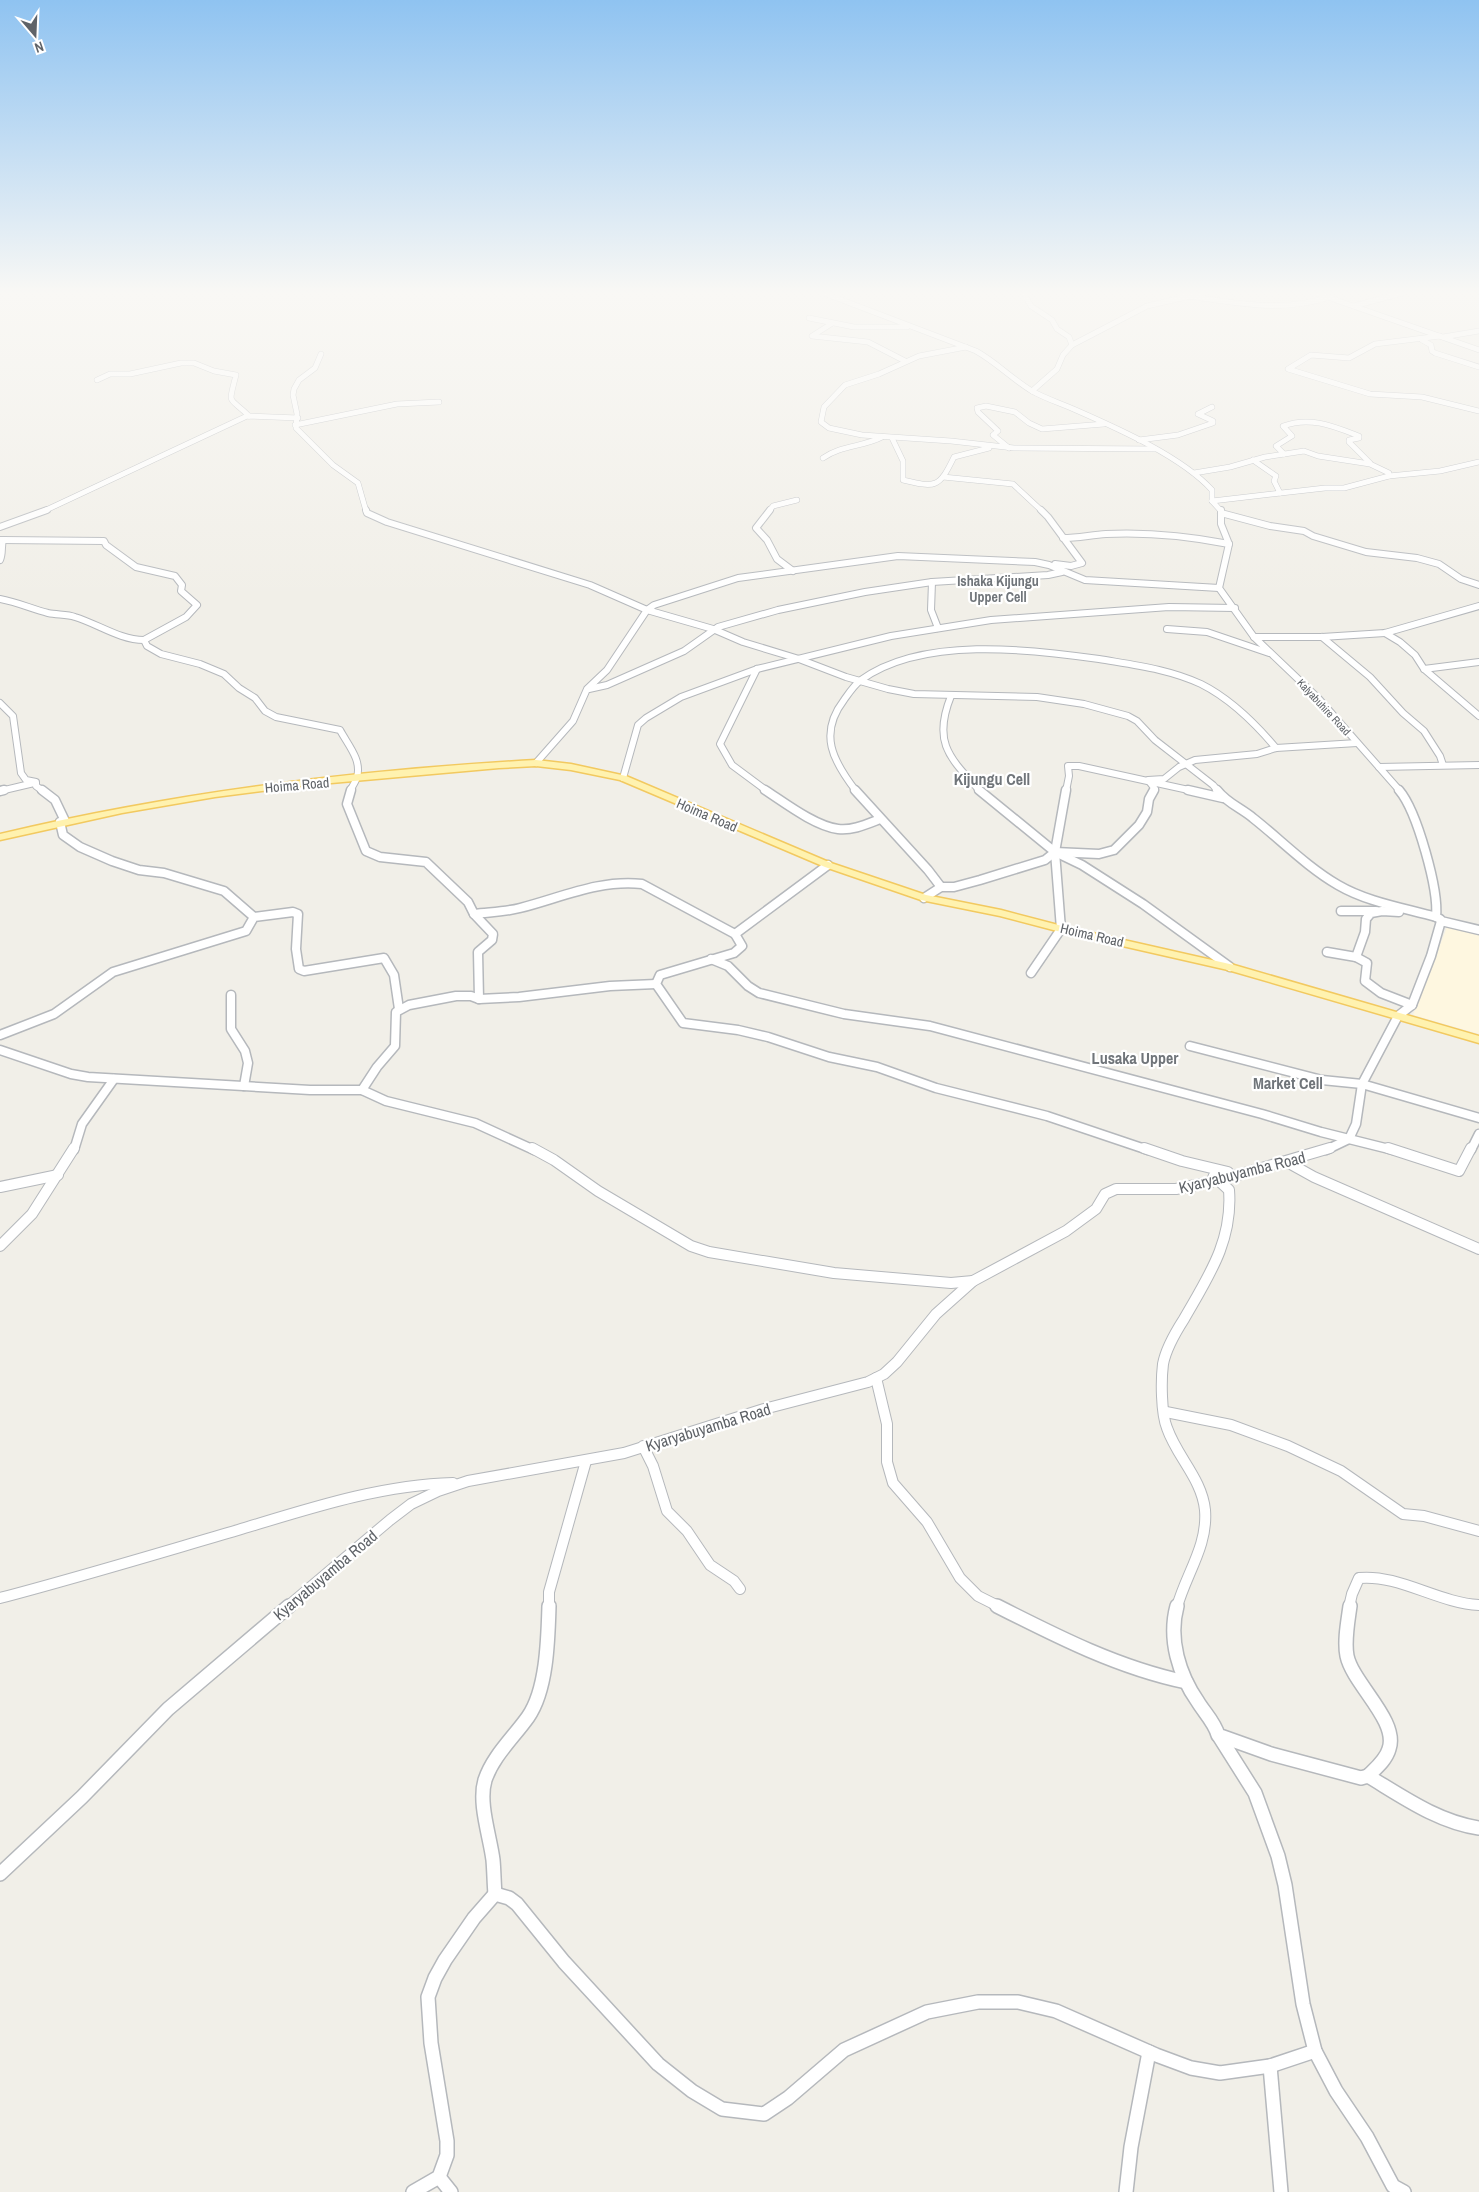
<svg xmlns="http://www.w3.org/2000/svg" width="1479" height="2192" font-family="'Archivo Narrow',sans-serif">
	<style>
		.commercial { fill: #fef7e0 }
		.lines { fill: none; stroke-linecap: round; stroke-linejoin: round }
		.minor-far4-casing { stroke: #b5b8bc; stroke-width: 6 }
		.minor-far3-casing { stroke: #b5b8bc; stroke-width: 8 }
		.minor-far2-casing { stroke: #b5b8bc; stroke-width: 11 }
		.minor-far1-casing { stroke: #b5b8bc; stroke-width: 12 }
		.minor-casing { stroke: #b5b8bc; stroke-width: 16 }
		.major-casing { stroke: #f2c960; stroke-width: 3 }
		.minor-far4 { stroke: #fff; stroke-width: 5 }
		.minor-far3 { stroke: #fff; stroke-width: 6 }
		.minor-far2 { stroke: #fff; stroke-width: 8 }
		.minor-far1 { stroke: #fff; stroke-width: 10 }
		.minor { stroke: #fff; stroke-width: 13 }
		.major { fill: #fff2af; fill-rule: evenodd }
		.labels { text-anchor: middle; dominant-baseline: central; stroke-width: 4.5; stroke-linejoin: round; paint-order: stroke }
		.far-street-label { font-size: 11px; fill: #5f6368; stroke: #fff }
		.far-quarter-label { font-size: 14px; font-weight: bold; fill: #70757a; stroke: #fff }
		.street-label { font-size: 14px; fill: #5f6368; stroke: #fff }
		.quarter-label { font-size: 16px; font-weight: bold; fill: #70757a; stroke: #fff }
		.near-street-label { font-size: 16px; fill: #5f6368; stroke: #fff }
	</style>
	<rect width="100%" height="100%" fill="#f1efe8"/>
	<!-- commercial -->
	<polygon class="commercial" points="1447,927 1479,935 1479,1034 1413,1015"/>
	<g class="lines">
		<defs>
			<g id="minor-far4">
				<path d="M821 292 976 351C996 362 1012 379 1032 391 1046 399 1063 404 1078 411 1119 429 1182 457 1212 490V501"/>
				<polyline points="1023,292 1031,306 1052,320 1057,329 1069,337 1072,345 1063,355 1057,369 1032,391"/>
				<path d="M1179 292 1188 296C1239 303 1279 313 1330 297"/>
				<polyline points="1313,292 1479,350"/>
				<polyline points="1354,306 1406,292"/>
				<polyline points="809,318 854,327 907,327"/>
				<polyline points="831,324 812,336 868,342 905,361"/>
				<polyline points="1440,336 1375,344 1349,358 1311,355 1288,369 1370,394 1422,397 1479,411"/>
				<polyline points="1443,337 1479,331"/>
				<polyline points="1422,340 1431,345 1432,351 1435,353 1479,367"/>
				<polyline points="1072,345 1147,306 1208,292"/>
				<polyline points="966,347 919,356 879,374 845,385 824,407 821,422 829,428 862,435 951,441 1014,448 1155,449"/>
				<polyline points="321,354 315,368 299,380 294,389 293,395 297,414 296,428 333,465 358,483 366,511"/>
				<path d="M97 380 110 374H130L181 363H194L214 371 236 375C228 407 228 395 249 416"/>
				<polyline points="295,425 397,404 439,402"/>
				<path d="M892 438 903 461V480C936 488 939 488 954 457L989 448"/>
				<polyline points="1139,440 1178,435 1213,423 1213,421 1198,414 1212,407"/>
				<polyline points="1009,448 993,435 998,431 978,412 977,408 986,406 1015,412 1029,423 1042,429 1104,424"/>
				<path d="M1284 454 1276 446 1292 436 1283 426C1310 416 1333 426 1359 436V438L1349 440V442L1370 463"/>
				<path d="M823 458C841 445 863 447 882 437"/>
				<polyline points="1253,460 1276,476 1274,481 1280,493"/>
				<polyline points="1194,473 1230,467 1265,457 1304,451 1318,456 1370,464 1389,473 1389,476"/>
				<polyline points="943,477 1013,484 1042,511"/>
				<polyline points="1212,501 1221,511"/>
				<polyline points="1212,501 1325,488 1344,488 1389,476 1440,471 1479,462"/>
				<polyline points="44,511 247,416 298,418"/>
				<polyline points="769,511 773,506 797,500"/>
			</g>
			<g id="minor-far3">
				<polyline points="366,510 367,513 387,522 590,585 647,610 713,629 743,642 799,659 846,677 888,689 914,694 1037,697 1084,704 1128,716 1137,721 1155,740 1213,785 1218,791"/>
				<polyline points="770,510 756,528 767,540 777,559 793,571"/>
				<polyline points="1041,510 1048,517 1082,563 1071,566 1055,564"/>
				<polyline points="1221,510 1221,524 1229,544 1219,588 1254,637 1319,699 1400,791"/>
				<polyline points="1221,513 1270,526 1304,531 1313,536 1366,552 1417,558 1439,564 1461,579 1479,585"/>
				<polyline points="0,527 47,510"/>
				<path d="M1063 538C1077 538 1091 535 1106 534 1147 532 1188 536 1229 544"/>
				<path d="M0 540H3C1 547 3 553 0 560"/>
				<polyline points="3,540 104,541 106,545 136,567 175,576 182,585 181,591 197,605 186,617 144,640"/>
				<polyline points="932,582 931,610 938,628"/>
				<path d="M0 599C17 602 32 609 48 613 57 615 67 614 75 617 98 624 120 640 144 640L147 646 161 654 200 664 224 674 239 688 255 698 265 711 276 717 340 730C348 745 362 760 357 777 356 782 352 786 350 791"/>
				<polyline points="1167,629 1207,632 1269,653"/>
				<polyline points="1385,633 1400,642 1415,655 1424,669 1479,716"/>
				<polyline points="1254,637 1322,637 1385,633 1479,606"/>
				<polyline points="1322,637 1370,677 1403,713 1424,731 1440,756 1443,765"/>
				<polyline points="757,669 720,744 732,765 767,791"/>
				<polyline points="1424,669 1479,662"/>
				<polyline points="589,689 607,685 684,651 718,627 778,610 865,592 932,582 1048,575 1062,572"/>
				<path d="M951 696C932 743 950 758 980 791"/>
				<polyline points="0,703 13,716 21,773 26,780 36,782 36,786 43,791"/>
				<polyline points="536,763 573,721 587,689 607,670 647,610 654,605 738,578 898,556 1035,562 1049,565 1085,580 1219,588"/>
				<polyline points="1379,767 1479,765"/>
				<polyline points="623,778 638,725 646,718 681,697 757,669 891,636 991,620 1169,607 1235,608"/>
				<polyline points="0,791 34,783"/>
				<path d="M856 791C833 761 818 734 844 700 849 693 854 685 861 680 922 636 1029 649 1099 659 1134 665 1169 669 1201 684 1231 699 1255 723 1276 748"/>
				<polyline points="1066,791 1069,776 1068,766 1079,766 1193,791"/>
				<polyline points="1154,791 1155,789 1148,780 1164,779 1179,767 1195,760 1257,754 1276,748 1357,743"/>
			</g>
			<g id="minor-far2">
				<polyline points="42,790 55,800 65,821"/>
				<polyline points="351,790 347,804 366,851 380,857 426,862 468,902 474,914 493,934 492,940 478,952 479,999"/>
				<path d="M765 790C785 803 815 826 838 829 852 831 867 824 880 819"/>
				<polyline points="855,790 928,870 941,887"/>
				<polyline points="979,790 1055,852 1082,865 1143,904 1230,967"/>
				<polyline points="1188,790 1223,798"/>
				<path d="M1217 790C1227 803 1241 808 1253 818 1281 840 1307 867 1338 885 1367 902 1404 908 1436 917"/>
				<path d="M1399 790C1417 811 1439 890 1436 917L1440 919"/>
				<polyline points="0,791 4,790"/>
				<polyline points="60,822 63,835 80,847 112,861 139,870 164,873 224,891 254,917"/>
				<polyline points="924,898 941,887 954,887 980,880 1045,860 1055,852 1099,854 1114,850 1139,825 1147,812 1149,799 1154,790"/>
				<polyline points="1341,911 1376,911"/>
				<path d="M474 914C489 912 505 912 520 908 560 898 600 879 642 884L735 934 742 946 734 953 660 975 656 984 683 1023 738 1030 768 1037 829 1057 877 1067 936 1088 1047 1116 1148 1150"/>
				<polyline points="735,934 828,865"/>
				<polyline points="1327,952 1356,957 1367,963 1365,981 1381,993 1412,1005"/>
				<polyline points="1356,957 1365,932 1366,919 1371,913 1382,911 1399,912"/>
				<polyline points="711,959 728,966 748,986 759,993 844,1014 930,1026 1262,1114 1321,1132 1393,1150"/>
				<polyline points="1031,973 1061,929 1055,852 1066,790"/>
				<polyline points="231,995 231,1029 245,1051 248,1063 244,1086"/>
				<polyline points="0,1035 54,1014 113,972 246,931 254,917 293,912 298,914 296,949 299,969 304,971 384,958 394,975 399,1009"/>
				<polyline points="1190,1046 1322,1080 1362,1084 1479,1118"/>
				<polyline points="0,1050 71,1074 88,1077 310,1090 362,1090 386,1101 475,1123 534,1150"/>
				<polyline points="362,1090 377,1067 395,1046 396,1012 409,1005 456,996 471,996 479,999 519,997 610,986 656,984"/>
				<polyline points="74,1150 82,1124 114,1079"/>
				<polyline points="1326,1150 1349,1139 1356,1124 1362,1084 1398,1016 1412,1005 1431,956 1441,921 1479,930"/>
				<polyline points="1471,1150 1479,1134"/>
			</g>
			<g id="minor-far1">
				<polyline points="532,1148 554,1160 598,1191 691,1246 709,1252 834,1273 951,1283 973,1281"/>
				<polyline points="1144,1148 1182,1161 1228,1172"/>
				<polyline points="1388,1148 1459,1171 1471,1148"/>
				<polyline points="1287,1162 1314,1177 1479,1249"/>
				<polyline points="0,1187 58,1175"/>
				<polyline points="0,1246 32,1214 74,1148"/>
				<polyline points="876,1378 887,1424 887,1462 893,1483 927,1522 960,1578 978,1596 1000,1607"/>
				<polyline points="1166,1412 1231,1425 1288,1446 1341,1471 1403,1514 1424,1516 1479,1531"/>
				<polyline points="643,1446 653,1466 667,1511 687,1531 710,1565 734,1581 740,1589"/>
				<path d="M0 1598C80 1577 159 1553 238 1530 308 1509 379 1485 453 1483"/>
				<polyline points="287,1607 390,1520 411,1504 438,1491 468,1481 624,1453 764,1409 868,1382 884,1374 897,1362 936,1314 973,1281 1066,1231 1096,1209 1105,1194 1116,1189 1176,1189 1211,1182 1214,1176 1238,1175 1330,1148"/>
				<polyline points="549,1607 549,1592 586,1461"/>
				<path d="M1177 1607C1186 1574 1208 1546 1205 1510 1202 1479 1177 1457 1167 1428 1161 1413 1161 1380 1163 1364 1166 1348 1175 1333 1184 1319 1208 1277 1233 1241 1229 1190L1214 1176"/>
				<path d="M1349 1607 1352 1594 1359 1578C1399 1574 1438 1603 1479 1605"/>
			</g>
			<g id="minor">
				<path d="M997 1606C1058 1637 1119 1668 1186 1682"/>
				<path d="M1177 1606C1168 1639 1179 1675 1198 1702 1204 1712 1215 1723 1218 1735L1271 1754 1361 1778 1368 1776C1403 1797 1438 1822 1479 1828"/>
				<path d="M1350 1606C1348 1621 1344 1641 1347 1656 1353 1684 1399 1721 1389 1749 1386 1760 1376 1768 1368 1776"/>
				<polyline points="1219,1736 1255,1793 1278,1856 1285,1885 1303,2004 1315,2051 1336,2091 1367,2137 1393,2186 1404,2192"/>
				<polyline points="0,1874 82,1797 168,1709 289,1606"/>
				<path d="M495 1894C494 1883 494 1871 493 1860 490 1836 478 1803 485 1780 493 1756 513 1738 528 1717 547 1690 548 1639 549 1606"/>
				<polyline points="1270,2066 1281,2192"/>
				<polyline points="439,2177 451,2192"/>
				<polyline points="413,2192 439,2177 447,2155 447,2141 431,2043 428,1997 435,1978 445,1960 474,1918 495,1894 509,1898 517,1904 564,1962 658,2064 692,2091 722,2109 764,2114 788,2098 844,2050 927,2012 978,2002 1018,2002 1056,2011 1156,2055 1191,2068 1220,2073 1270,2066 1315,2051"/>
				<polyline points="1126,2192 1131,2147 1149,2052"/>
			</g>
			<path id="major" d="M536 760 571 764 626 776 831 863 926 895 1001 910 1062 926 1234 965 1479 1036V1043L1228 970 1061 932 1000 916 921 900 825 867 620 780 571 770 536 766 499 768 309 785 215 797 122 813 0 840V834C176 792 356 770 536 760Z"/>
		</defs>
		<!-- minor-far4 casing -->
		<use href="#minor-far4" class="minor-far4-casing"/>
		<!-- minor-far3 casing -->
		<use href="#minor-far3" class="minor-far3-casing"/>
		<!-- minor-far2 casing -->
		<use href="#minor-far2" class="minor-far2-casing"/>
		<!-- minor-far1 casing -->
		<use href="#minor-far1" class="minor-far1-casing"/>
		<!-- minor casing -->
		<use href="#minor" class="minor-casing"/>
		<!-- major casing -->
		<use href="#major" class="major-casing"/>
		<!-- minor-far4 -->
		<use href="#minor-far4" class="minor-far4"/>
		<!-- minor-far3 -->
		<use href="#minor-far3" class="minor-far3"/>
		<!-- minor-far2 -->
		<use href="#minor-far2" class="minor-far2"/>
		<!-- minor-far1 -->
		<use href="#minor-far1" class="minor-far1"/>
		<!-- minor -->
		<use href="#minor" class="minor"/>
		<!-- major -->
		<use href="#major" class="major"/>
	</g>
	<!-- sky -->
	<linearGradient id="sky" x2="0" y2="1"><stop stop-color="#8fc3f1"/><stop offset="0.49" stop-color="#f9f8f5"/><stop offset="1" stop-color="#f9f8f5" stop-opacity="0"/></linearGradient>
	<rect width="1479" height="598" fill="url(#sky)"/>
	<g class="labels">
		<!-- far-street labels -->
		<g class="far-street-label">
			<text transform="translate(1324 707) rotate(47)">Kalyabuhire Road</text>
		</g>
		<!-- far-quarter labels -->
		<g class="far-quarter-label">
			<text x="998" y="581">Ishaka Kijungu<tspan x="998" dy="16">Upper Cell</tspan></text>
		</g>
		<!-- street labels -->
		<g class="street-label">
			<text transform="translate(297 785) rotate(-5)">Hoima Road</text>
			<text transform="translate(707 815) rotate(23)">Hoima Road</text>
			<text transform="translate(1092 935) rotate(13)">Hoima Road</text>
		</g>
		<!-- quarter labels -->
		<g class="quarter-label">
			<text x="992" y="779">Kijungu Cell</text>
			<text x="1135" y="1058">Lusaka Upper</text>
			<text x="1288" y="1083">Market Cell</text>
		</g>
		<!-- near-street labels -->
		<g class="near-street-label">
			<text transform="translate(1242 1172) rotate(-14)">Kyaryabuyamba Road</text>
			<text transform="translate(708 1427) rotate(-17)">Kyaryabuyamba Road</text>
			<text transform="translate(325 1575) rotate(-40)">Kyaryabuyamba Road</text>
		</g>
	</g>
	<!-- north arrow -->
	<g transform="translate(35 35) rotate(161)" stroke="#ffffff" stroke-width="4" paint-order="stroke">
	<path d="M0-4L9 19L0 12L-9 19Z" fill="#5f6368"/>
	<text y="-8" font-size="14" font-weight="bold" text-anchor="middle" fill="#5f6368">N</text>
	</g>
</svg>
